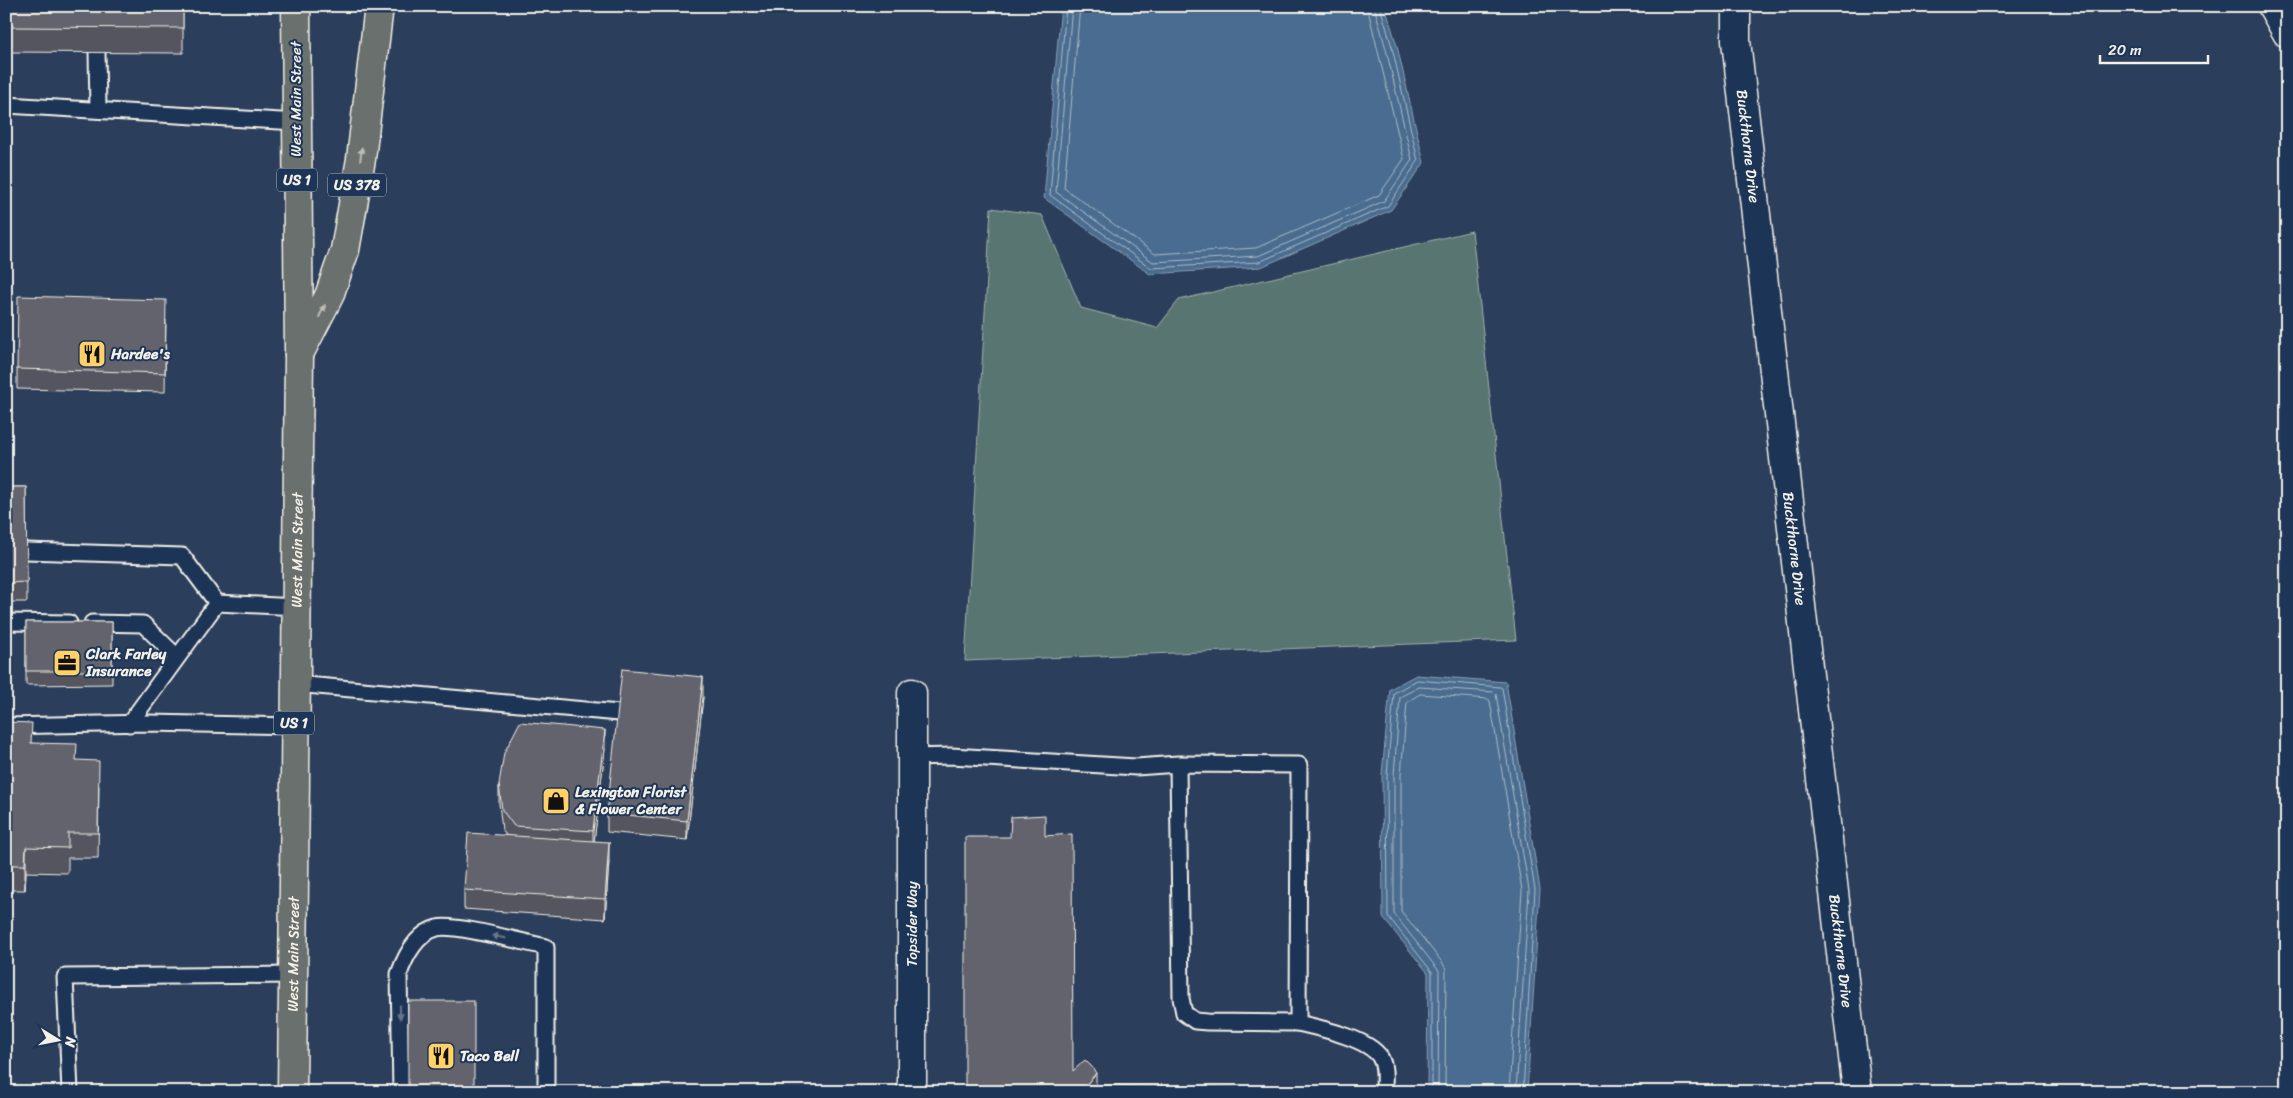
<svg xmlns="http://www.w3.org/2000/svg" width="2293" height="1098" font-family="Sriracha,sans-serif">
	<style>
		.green { fill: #587471; stroke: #a6b2ac }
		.water { fill: #486c90; stroke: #8da1b3 }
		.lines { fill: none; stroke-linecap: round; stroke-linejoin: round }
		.shore { stroke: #afbcc5; stroke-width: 1 }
		.lane-casing { stroke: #f4f1e8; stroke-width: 19 }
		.street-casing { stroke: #f4f1e8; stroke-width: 31 }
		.primary-casing { stroke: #f4f1e8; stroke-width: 31 }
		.lane { stroke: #1d3557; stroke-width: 15 }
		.street { stroke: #1d3557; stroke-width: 28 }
		.primary { stroke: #6b706d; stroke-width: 28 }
		.wall { fill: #55555e; stroke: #f4f1e8 }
		.shaded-wall { fill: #45454c; stroke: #f4f1e8 }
		.building { fill: #63636d; stroke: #f4f1e8 }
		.oneway { fill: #bdbdb7 }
		.oneway2 { fill: #68778a }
		.labels { text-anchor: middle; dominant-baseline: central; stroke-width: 4; stroke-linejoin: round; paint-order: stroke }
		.shield { fill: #1d3557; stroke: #b4b9bc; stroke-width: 1 }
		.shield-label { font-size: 14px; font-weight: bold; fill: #f4f1e8 }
		.street-label { font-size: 15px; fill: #f4f1e8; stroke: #1d3557 }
		.poi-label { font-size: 15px; font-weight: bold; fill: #f4f1e8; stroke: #1d3557; text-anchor: start }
	</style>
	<rect width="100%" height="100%" fill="#2b3e5b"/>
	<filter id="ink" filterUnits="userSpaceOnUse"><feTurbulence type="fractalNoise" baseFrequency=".02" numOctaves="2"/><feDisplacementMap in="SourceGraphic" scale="10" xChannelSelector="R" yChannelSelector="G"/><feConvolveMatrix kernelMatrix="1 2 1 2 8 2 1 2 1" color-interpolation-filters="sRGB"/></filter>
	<g filter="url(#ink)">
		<!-- green -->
		<polygon class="green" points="991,208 1042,215 1081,308 1157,328 1179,300 1472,231 1516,640 965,661"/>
		<!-- water -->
		<g class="water">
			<polygon points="1061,6 1385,6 1397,46 1424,163 1391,210 1261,267 1150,274 1044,198"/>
			<polygon points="1416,675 1506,682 1540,889 1527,1092 1427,1092 1428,973 1383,918 1382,774 1390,689"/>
		</g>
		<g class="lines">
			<!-- shore -->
			<g class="shore">
				<polyline points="1066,6 1050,195 1151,268 1259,262 1388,206 1418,161 1392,47 1380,6"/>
				<polyline points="1072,6 1056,192 1153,262 1258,256 1384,201 1412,160 1386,49 1374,6"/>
				<polyline points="1080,6 1064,188 1155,254 1256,248 1379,195 1404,159 1367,6"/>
				<polyline points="1432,1092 1432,972 1388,916 1387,775 1394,693 1417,680 1500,687 1502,688 1535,890 1523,1092"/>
				<polyline points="1438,1092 1439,971 1394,914 1394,775 1400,697 1419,687 1494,692 1496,694 1529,890 1516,1092"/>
				<polyline points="1445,1092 1446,969 1442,962 1401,911 1401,775 1407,702 1420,694 1488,699 1490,701 1522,890 1509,1092"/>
			</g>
			<defs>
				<g id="lane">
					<polyline points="97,52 98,110"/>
					<polyline points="6,105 297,122"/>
					<polyline points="26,551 182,556 217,603 297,607"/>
					<polyline points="6,622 69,623"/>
					<polyline points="92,623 143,624 177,657"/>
					<polyline points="295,684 619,713"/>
					<polyline points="129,724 217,603"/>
					<polyline points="6,726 148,723 294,726"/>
					<polyline points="912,757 951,756 1136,767 1178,764 1299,765 1298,1023 1207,1022 1195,1021 1184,1013 1181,998 1178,764"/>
					<path d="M1298 1023C1319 1028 1368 1038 1380 1057 1386 1067 1384 1080 1384 1092"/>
					<polyline points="70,1092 65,977 292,975"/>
					<path d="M401 1092 399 974C405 957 417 933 437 928 454 923 525 943 546 947V1092"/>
				</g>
				<g id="street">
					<path id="s1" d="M1736 6V41L1857 1092"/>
					<polyline points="2272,6 2287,33"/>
					<polyline points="912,693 912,1092"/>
				</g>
				<g id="primary">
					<polyline points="299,354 329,296 345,250 361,159 379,6"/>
					<path id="s2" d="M292 1092 299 354 296 6"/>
				</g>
			</defs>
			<!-- lane casing -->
			<use href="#lane" class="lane-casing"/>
			<!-- street casing -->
			<use href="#street" class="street-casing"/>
			<!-- primary casing -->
			<use href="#primary" class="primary-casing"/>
			<!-- lane -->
			<use href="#lane" class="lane"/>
			<!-- street -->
			<use href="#street" class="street"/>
			<!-- primary -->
			<use href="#primary" class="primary"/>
		</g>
		<!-- wall -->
		<g class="wall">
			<polygon points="6,6 183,6 183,53 6,52"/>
			<polygon points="166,320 165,392 17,389 17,369"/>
			<polygon points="6,487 26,487 27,602 6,602"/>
			<polygon points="26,622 112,622 112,684 26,685"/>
			<polygon points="703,697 687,840 607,832 607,813"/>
			<polygon points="6,722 32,743 77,760 99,786 98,858 68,858 68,873 26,872 25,890 6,890"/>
			<polygon points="605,749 594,841 609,861 605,919 464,909 464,890 506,835 502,830 499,804 499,784"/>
		</g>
		<!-- shaded-wall -->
		<g class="shaded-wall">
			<polygon points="703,677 703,697 687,840 687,821"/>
			<polygon points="605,730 605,749 593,851 593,831"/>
			<polygon points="609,842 609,861 605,919 605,899"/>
			<polygon points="26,847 26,872 25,890 25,865"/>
			<polygon points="1096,1073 1096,1092 1086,1085"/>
		</g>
		<!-- building -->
		<g class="building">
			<polygon points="6,6 183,6 183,28 6,27"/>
			<polygon points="18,296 166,300 165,373 17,369"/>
			<polygon points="6,487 26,487 27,582 6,583"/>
			<rect x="26" y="622" width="86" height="49"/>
			<polygon points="622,669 703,677 687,821 607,813"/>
			<polygon points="6,722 32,723 31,743 77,744 76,760 99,761 98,833 68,833 68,848 26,847 25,865 6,865"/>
			<polygon points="520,722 605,730 593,831 514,826 502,810 499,784 504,753"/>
			<polygon points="1045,815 1045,836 1072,834 1073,1071 1085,1060 1092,1067 1096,1073 1086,1085 1282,1088 1282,1092 965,1092 965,837 1010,837 1011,817"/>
			<polygon points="468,833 609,842 605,899 464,890"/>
			<rect x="408" y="1001" width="66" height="91"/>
		</g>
		<!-- one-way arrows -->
		<defs><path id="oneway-solid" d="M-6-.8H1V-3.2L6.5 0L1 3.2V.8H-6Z" transform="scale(1.25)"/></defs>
		<g class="oneway">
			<use href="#oneway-solid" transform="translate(361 154) rotate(-83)"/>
			<use href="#oneway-solid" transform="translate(322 311) rotate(-64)"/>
		</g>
		<g class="oneway2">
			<use href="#oneway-solid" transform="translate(499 937) rotate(-168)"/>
			<use href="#oneway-solid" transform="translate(400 1012) rotate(89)"/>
		</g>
	</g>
	<!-- icons -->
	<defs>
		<symbol id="restaurant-square" viewBox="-11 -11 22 22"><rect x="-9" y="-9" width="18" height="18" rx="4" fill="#ffd166" stroke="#1d3557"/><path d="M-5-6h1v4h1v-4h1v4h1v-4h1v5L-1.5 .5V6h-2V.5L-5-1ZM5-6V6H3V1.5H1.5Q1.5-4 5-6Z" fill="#111"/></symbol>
		<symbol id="office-square" viewBox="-11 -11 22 22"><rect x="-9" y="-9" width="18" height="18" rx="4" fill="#ffd166" stroke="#1d3557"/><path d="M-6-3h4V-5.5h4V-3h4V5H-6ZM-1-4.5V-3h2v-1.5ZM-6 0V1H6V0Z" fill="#111"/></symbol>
		<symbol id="shop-square" viewBox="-11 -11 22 22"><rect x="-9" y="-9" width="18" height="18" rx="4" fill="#ffd166" stroke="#1d3557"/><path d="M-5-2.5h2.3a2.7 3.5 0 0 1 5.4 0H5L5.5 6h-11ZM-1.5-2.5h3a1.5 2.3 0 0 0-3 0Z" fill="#111"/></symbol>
	</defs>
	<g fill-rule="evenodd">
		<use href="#restaurant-square" x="76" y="338" width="32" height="32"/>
		<use href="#office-square" x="51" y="647" width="32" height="32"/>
		<use href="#shop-square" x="540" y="785" width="32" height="32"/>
		<use href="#restaurant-square" x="425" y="1040" width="32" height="32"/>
	</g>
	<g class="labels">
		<!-- shield labels -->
		<g class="shield">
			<rect x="277" y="168.5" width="40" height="23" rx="4"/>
			<rect x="328" y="173.5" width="58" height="23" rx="4"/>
			<rect x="274" y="711.5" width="40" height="23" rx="4"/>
		</g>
		<g class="shield-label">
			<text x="297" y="180">US 1</text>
			<text x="357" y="185">US 378</text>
			<text x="294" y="723">US 1</text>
		</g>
		<!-- street labels -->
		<g class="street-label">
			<text transform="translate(296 99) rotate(-90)">West Main Street</text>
			<text stroke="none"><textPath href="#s1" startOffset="141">Buckthorne Drive</textPath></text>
			<text stroke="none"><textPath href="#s2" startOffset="542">West Main Street</textPath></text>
			<text stroke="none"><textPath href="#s1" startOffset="546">Buckthorne Drive</textPath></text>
			<text transform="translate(912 924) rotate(-90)">Topsider Way</text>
			<text stroke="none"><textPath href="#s1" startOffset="951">Buckthorne Drive</textPath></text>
			<text stroke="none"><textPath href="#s2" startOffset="138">West Main Street</textPath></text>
		</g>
		<!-- poi labels -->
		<g class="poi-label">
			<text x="111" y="354">Hardee's</text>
			<text x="86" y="654">Clark Farley<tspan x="86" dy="17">Insurance</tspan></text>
			<text x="575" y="792">Lexington Florist<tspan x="575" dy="17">&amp; Flower Center</tspan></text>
			<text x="460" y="1056">Taco Bell</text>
		</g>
	</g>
	<!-- margin -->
	<rect width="2293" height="1098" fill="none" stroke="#1d3557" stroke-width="25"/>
	<rect x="12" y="12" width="2268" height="1073" fill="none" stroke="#f4f1e8" stroke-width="2" filter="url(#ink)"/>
	<!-- north arrow -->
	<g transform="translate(58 1040) rotate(100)" stroke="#1d3557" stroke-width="4" paint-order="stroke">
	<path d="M0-4L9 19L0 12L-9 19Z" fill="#f4f1e8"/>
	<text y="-8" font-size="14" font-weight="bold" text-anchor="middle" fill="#f4f1e8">N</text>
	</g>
	<!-- scale -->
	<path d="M2100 55v8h108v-8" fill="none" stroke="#f4f1e8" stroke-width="2.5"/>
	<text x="2108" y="55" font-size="15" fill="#f4f1e8" stroke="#1d3557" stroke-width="4" paint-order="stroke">20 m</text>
</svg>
